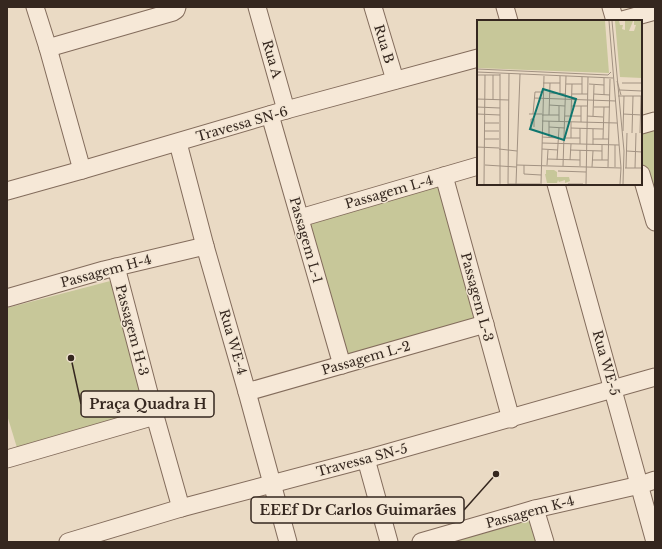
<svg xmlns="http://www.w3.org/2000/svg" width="662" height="549" font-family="'Libre Baskerville',serif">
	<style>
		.green { fill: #c7c799 }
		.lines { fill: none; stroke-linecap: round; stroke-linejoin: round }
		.minor-casing { stroke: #836c5c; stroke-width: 19 }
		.minor { stroke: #f6e8d7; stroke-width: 17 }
		.labels { text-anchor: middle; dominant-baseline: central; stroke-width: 3; stroke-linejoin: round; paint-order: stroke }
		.street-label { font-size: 13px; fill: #35271f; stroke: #f2e5d3 }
		.inset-road { fill: none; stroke: #a29282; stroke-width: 1 }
		.view { fill: #0f766e; fill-opacity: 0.15; stroke: #0f766e; stroke-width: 2 }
		.inset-edge { fill: none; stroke: #35271f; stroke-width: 2 }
		.leader { fill: none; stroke: #35271f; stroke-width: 1.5 }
		.callout-dot { fill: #35271f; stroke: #f2e5d3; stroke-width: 1.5 }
		.callout { fill: #f2e5d3; stroke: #35271f; stroke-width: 1.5 }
		.callout-label { font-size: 14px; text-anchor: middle; font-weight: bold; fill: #35271f }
	</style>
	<rect width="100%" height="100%" fill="#eadac4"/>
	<!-- green -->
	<g class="green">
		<polygon points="655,121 655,222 641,174 641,125"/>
		<polygon points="444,176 485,324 342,365 300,218"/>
		<polygon points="114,280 146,408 138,417 18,451 7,415 7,308"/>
		<polygon points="535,509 545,542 421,542"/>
	</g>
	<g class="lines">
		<defs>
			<g id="minor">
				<polyline points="35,7 48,48 82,170"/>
				<polyline points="257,7 286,110"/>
				<polyline points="373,7 395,80"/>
				<polyline points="505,7 509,21"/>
				<polyline points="611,7 615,21"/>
				<polyline points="619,21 655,11"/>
				<polyline points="48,48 173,12 176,10 177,7"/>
				<polyline points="270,115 342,365"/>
				<polyline points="641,125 655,121"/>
				<polyline points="178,143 205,246 247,392 288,542"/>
				<polyline points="641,174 655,222"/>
				<polyline points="444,176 511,419"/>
				<polyline points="556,184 655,542"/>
				<polyline points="7,191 82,170 286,110 478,58"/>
				<polyline points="300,218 478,166"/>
				<polyline points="116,267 155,416 181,508"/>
				<polyline points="7,298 104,270 205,246"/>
				<polyline points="247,392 485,324"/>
				<polyline points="7,459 155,416"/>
				<polyline points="366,459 389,542"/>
				<polyline points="535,509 545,542"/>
				<polyline points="68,542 181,508 366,459 655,377"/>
				<polyline points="421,542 535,509 640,485 655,480"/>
			</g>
		</defs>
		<!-- minor casing -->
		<use href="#minor" class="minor-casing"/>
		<!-- minor -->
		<use href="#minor" class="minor"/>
	</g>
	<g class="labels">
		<!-- street labels -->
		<g class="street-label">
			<text transform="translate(384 44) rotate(73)">Rua B</text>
			<text transform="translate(272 59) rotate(74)">Rua A</text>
			<text transform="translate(242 124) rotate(-16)">Travessa SN-6</text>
			<text transform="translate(389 192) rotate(-16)">Passagem L-4</text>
			<text transform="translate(306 240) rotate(74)">Passagem L-1</text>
			<text transform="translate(106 271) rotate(-15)">Passagem H-4</text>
			<text transform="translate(477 297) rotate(75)">Passagem L-3</text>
			<text transform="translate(132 330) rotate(75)">Passagem H-3</text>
			<text transform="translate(233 342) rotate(74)">Rua WE-4</text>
			<text transform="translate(366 358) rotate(-16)">Passagem L-2</text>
			<text transform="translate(606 363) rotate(74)">Rua WE-5</text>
			<text transform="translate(362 460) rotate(-15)">Travessa SN-5</text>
			<text transform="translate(530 512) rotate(-15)">Passagem K-4</text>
		</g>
	</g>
	<!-- overview -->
	<g transform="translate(477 20)">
		<rect width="165" height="165" fill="#eadac4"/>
		<path d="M0 1H128L132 53 0 48ZM138 1H142L143 5H146L145 9 148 10V1H156L152 11H157L159 5H157V1H165V58L143 57ZM69 150H77L80 152V157H92L93 161 88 163V160L82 162 81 160 80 163H70L68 154H71H69Z" fill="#c7c799"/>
		<path class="inset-road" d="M132 1 144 148 143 164M135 1 147 131 146 164M0 49 131 55 134 52M0 52 136 58M0 55H23M16 55V80M140 61 144 75M66 63H83M145 63H165M89 64H105M112 64 127 65M143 70 165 71M73 73 89 74M83 73V56M95 74H111M105 74V57M117 74 133 75M127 75V58M141 76H165M57 78 139 81M0 79 32 80M72 85 88 86M94 86H110M0 87 23 88M117 87H133M0 94 23 95M52 94H65M56 94 58 72H66M146 94 165 95M65 95H82M72 95 73 63M88 96H104M94 96 95 64M110 96 126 97M116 96 117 65M65 101 140 103M82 102V86M104 102V86M7 103H22M72 107 88 108M94 108 126 109M54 109V99H57V107M8 111H22M146 111 147 76M155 113 156 76M163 113 164 76M65 117 81 118M72 117V101M88 118H103M94 118V102M7 119H22M116 119H132M126 119 127 87M65 123 142 125M103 124V108M116 125V109M0 127 22 128M22 129 40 131M65 129 81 130M93 130 125 131M150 131 165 132M70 139 103 140M80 140 82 108M93 140 94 124M115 140H131M125 140V125M8 145 39 147M40 145 144 148M47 145V154L64 155M70 145 71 130M86 146 89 56M103 146V130M115 147 116 131M131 147 133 59M138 147V125M148 148H165M149 148 150 113M158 148 159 113M81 151 109 152M7 164 8 55M23 164V54M31 164 32 53M31 164H63M39 164 43 54M64 164 67 56M91 164H106M109 164 111 57"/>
		<path class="view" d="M66 69 99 79 87 120 53 109Z"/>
		<rect width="165" height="165" class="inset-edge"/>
	</g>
	<!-- callouts -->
	<path class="leader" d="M71 358L81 404M496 474L464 510"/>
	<g class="callout-dot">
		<circle cx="71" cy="358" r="4"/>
		<circle cx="496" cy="474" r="4"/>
	</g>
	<g class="callout">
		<rect x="81" y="391" width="133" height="26" rx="4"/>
		<rect x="251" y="497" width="213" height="26" rx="4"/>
	</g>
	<g class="callout-label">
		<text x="148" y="409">Praça Quadra H</text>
		<text x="358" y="515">EEEf Dr Carlos Guimarães</text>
	</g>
	<!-- border -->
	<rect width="662" height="549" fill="none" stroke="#35271f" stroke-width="16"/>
</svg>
